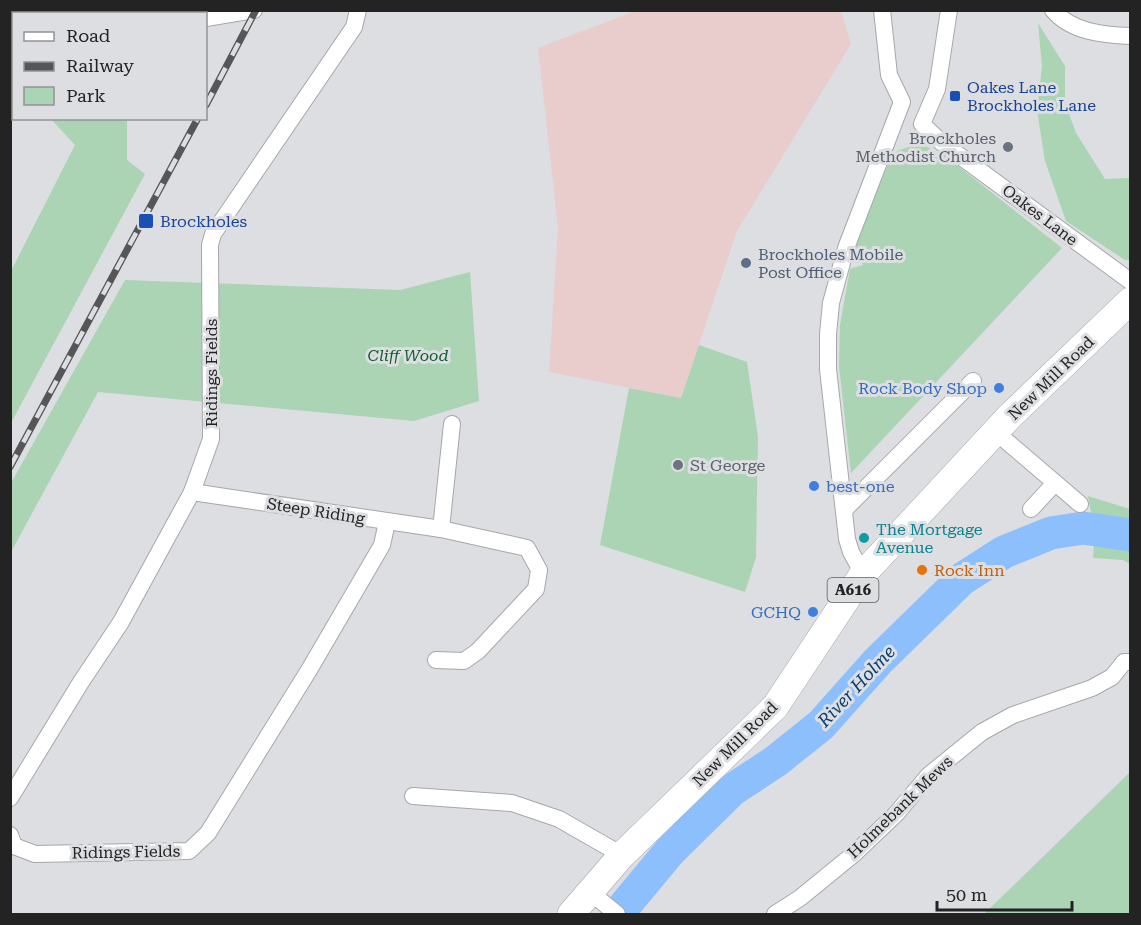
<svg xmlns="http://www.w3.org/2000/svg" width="1141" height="925" font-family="'Roboto Serif',serif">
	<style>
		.education { fill: #e8cdcc }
		.green { fill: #aad4b3 }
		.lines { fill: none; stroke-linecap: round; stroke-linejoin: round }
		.river { stroke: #8cbffc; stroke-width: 33 }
		.minor-casing { stroke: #a6a7a9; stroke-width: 18 }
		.primary-casing { stroke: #a6a7a9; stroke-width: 28 }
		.minor { stroke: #fff; stroke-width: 16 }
		.primary { stroke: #fff; stroke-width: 27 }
		.rail-casing { stroke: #565658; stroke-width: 7 }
		.rail { stroke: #dddee1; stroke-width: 4.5; stroke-dasharray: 14; stroke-linecap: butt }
		.transit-dot { fill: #1a4fb4; stroke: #dddee1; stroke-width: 2 }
		.worship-dot { fill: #6b7280; stroke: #dddee1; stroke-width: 2 }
		.service-dot { fill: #5c6f8a; stroke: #dddee1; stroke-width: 2 }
		.shop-dot { fill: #3f7fe0; stroke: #dddee1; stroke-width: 2 }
		.culture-dot { fill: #0f9aa8; stroke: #dddee1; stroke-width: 2 }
		.food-dot { fill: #e8710a; stroke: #dddee1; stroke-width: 2 }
		.labels { text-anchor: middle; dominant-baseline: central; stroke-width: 6; stroke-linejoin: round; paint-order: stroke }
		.shield { fill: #dddee1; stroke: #5b5b5d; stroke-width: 1.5 }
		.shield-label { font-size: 15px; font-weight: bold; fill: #232324 }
		.transit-label { font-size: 16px; fill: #164399; stroke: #dddee1; text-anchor: start }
		.worship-label { font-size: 16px; fill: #5b616d; stroke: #dddee1; text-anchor: end }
		.street-label { font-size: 16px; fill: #232324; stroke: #dddee1 }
		.service-label { font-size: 16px; fill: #4e5e75; stroke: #dddee1; text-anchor: start }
		.park-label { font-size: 16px; font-style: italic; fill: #0e5d2e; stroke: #dddee1 }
		.shop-label { font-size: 16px; fill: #366cbe; stroke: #dddee1; text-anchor: end }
		.culture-label { font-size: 16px; fill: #0d838f; stroke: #dddee1; text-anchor: start }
		.food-label { font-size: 16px; fill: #c56008; stroke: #dddee1; text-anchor: start }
		.water-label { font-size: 18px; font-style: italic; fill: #093f74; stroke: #dddee1 }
	</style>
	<rect width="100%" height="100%" fill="#dddee1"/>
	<!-- education -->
	<polygon class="education" points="635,11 841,11 851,44 737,231 681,398 549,372 558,228 538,48"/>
	<!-- green -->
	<g class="green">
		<polygon points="1038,23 1065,66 1065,103 1076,133 1105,179 1130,178 1130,260 1125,260 1066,221 1045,161 1037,110 1042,66"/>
		<polygon points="51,119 127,119 127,160 145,174 11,423 11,271 75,145"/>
		<polygon points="920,143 949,159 1062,248 851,473 839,366 840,325 850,269 863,265 855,248 888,164 897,151"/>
		<polygon points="470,272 479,401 414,421 98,392 11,552 11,483 125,280 400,290"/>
		<polygon points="699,345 747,362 758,437 757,493 756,557 745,592 600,545 629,388 681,398"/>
		<polygon points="1088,496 1130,509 1130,564 1123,560 1093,558 1095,533"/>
		<polygon points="1130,772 1130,914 984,914 1128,774"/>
	</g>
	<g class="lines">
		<!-- river -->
		<polyline class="river" points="619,914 626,904 670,851 732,790 776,761 821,725 878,661 962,579 1004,552 1051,533 1083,528 1130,535"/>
		<defs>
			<g id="minor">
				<polyline points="949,10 937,89 922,124 941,142 1130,281"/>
				<path d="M1053 10C1071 32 1104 35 1130 36"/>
				<polyline points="206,18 254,10"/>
				<polyline points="10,43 14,43"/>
				<polyline points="997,433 1080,504"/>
				<polyline points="192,492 441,529 527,548 539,570 536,589 478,651 464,661 436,660"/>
				<polyline points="1031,509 1055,483"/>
				<polyline points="844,510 973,381"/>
				<polyline points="441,529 452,424"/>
				<polyline points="863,574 851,552 847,539 828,369 828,334 831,303 846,248 902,102 889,75 882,10"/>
				<polyline points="413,796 512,803 559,819 622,855"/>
				<polyline points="10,798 81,682 121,622 192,492 211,439 210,245 213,234 354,27 358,10"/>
				<polyline points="10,835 14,846 35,854 189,851 208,833 309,670 382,545 387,522"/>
				<polyline points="590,892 617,914"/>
				<polyline points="775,914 800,898 855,853 896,814 929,775 982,732 1013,715 1092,688 1112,677 1124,662 1130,662"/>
			</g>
			<polyline id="primary" points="571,914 622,855 775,707 863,574 1010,416 1130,301"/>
		</defs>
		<!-- minor casing -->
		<use href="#minor" class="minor-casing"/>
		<!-- primary casing -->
		<use href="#primary" class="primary-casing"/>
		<!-- minor -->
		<use href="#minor" class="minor"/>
		<!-- primary -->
		<use href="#primary" class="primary"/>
		<defs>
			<g id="rail">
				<polyline points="206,105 256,10"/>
				<polyline points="10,467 198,118"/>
			</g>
		</defs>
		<!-- rail casing -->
		<use href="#rail" class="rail-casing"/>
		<!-- rail -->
		<use href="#rail" class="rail"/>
	</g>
	<!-- markers -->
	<g class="transit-dot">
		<rect x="949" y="90" width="12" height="12" rx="3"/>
		<rect x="138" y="213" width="16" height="16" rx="3"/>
	</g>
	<g class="worship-dot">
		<circle cx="1008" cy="147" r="6"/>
		<circle cx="678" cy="465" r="6"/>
	</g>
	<circle class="service-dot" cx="746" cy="263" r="6"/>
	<g class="shop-dot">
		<circle cx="999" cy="388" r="6"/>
		<circle cx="814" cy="486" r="6"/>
		<circle cx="813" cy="612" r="6"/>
	</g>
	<circle class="culture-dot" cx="864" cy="538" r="6"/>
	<circle class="food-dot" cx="922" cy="570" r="6"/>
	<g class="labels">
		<!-- shield labels -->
		<rect class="shield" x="827.5" y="578" width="51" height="24" rx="4.5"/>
		<g class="shield-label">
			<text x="853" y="590">A616</text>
		</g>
		<!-- transit labels -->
		<g class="transit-label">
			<text x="967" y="87">Oakes Lane<tspan x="967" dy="18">Brockholes Lane</tspan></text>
			<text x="160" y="221">Brockholes</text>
		</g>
		<!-- worship labels -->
		<g class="worship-label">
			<text x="996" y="138">Brockholes<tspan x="996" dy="18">Methodist Church</tspan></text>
			<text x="690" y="465" text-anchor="start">St George</text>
		</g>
		<!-- street labels -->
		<g class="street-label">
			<text transform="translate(1040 215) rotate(37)">Oakes Lane</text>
			<text transform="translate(211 373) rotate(-90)">Ridings Fields</text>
			<text transform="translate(1051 378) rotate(-44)">New Mill Road</text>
			<text transform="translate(316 511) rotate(9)">Steep Riding</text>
			<text transform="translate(735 744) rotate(-45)">New Mill Road</text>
			<text transform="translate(900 807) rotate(-44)">Holmebank Mews</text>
			<text transform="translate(126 852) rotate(-1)">Ridings Fields</text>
		</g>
		<!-- service labels -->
		<g class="service-label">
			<text x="758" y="254">Brockholes Mobile<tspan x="758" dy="18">Post Office</tspan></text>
		</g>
		<!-- park labels -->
		<g class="park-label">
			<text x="408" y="355">Cliff Wood</text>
		</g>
		<!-- shop labels -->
		<g class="shop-label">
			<text x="987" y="388">Rock Body Shop</text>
			<text x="826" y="486" text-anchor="start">best-one</text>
			<text x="801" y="612">GCHQ</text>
		</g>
		<!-- culture labels -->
		<g class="culture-label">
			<text x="876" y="529">The Mortgage<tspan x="876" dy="18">Avenue</tspan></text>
		</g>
		<!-- food labels -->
		<g class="food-label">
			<text x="934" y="570">Rock Inn</text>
		</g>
		<!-- water labels -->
		<g class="water-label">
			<text transform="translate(856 686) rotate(-47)">River Holme</text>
		</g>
	</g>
	<!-- border -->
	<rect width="1141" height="925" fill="none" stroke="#232324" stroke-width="24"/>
	<!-- legend -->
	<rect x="12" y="12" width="195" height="108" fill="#dddee1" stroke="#939395" stroke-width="1.5"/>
	<rect x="24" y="32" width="30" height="9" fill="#ffffff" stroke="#939395" stroke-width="1.5"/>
	<text x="66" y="42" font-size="18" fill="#232324">Road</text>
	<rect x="24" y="62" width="30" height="9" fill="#565658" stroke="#939395" stroke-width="1.5"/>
	<text x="66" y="72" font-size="18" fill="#232324">Railway</text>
	<rect x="24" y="87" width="30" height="18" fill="#aad4b3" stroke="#939395" stroke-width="1.5"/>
	<text x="66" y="102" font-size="18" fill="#232324">Park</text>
	<!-- scale -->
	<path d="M937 901v9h135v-9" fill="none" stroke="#232324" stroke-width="3"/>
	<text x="946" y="901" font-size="18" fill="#232324" stroke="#dddee1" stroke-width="4.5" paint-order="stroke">50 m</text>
</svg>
